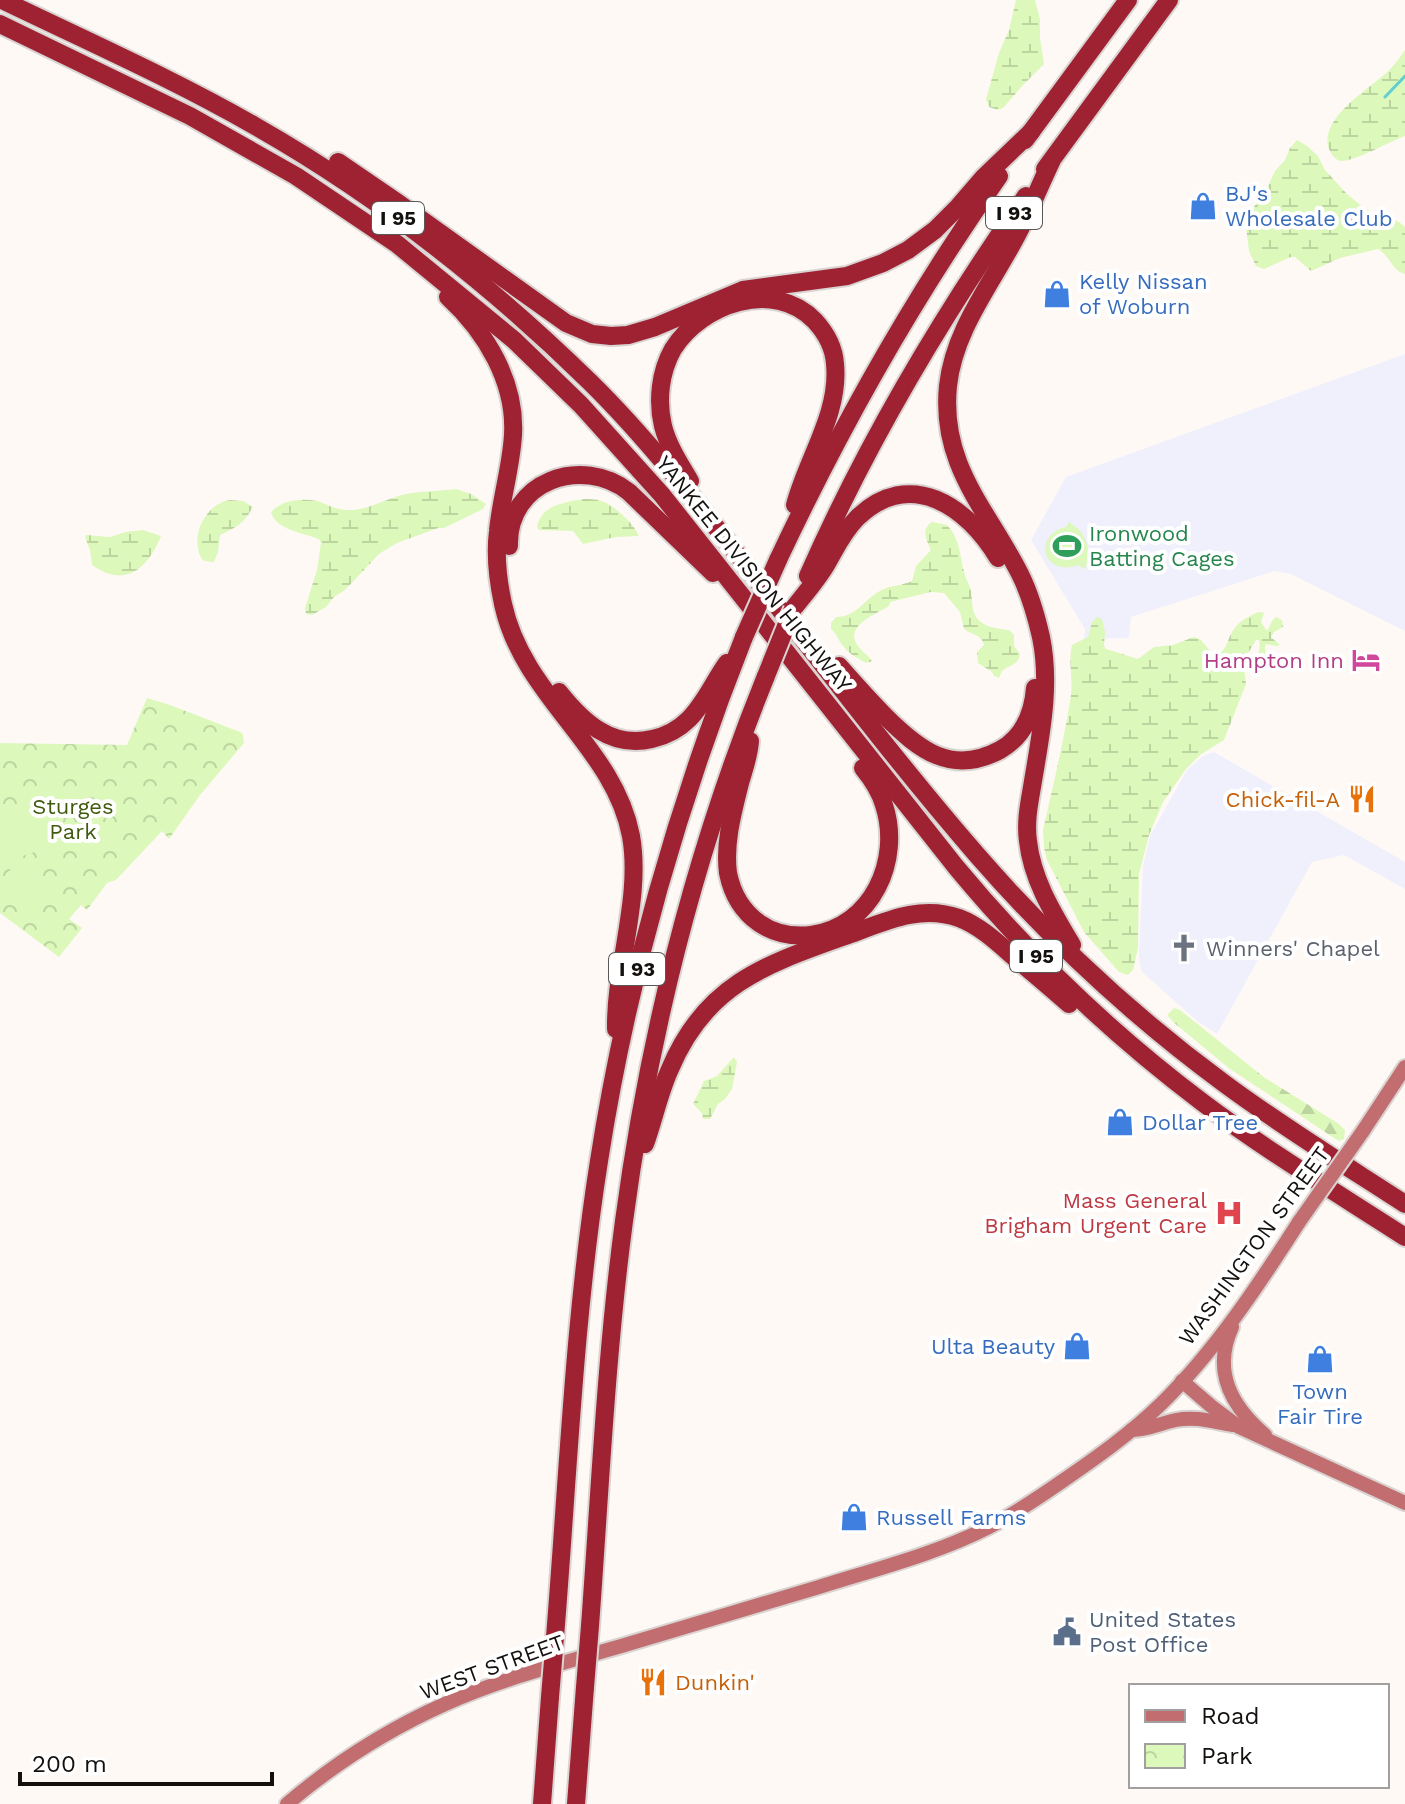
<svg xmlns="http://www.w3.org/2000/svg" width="1405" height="1804" font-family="'Work Sans',sans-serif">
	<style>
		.commercial { fill: #f0effc }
		.forest { fill: url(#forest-firs) }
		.wetland { fill: url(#wetland-marsh) }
		.park { fill: url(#park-crowns) }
		.pitch { fill: #dcf8bb }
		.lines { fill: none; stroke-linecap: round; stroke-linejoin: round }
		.stream { stroke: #62cecf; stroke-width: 3 }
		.secondary-casing { stroke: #d9d4d1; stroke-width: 18 }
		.motorway-casing { stroke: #d9d4d1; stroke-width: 22 }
		.secondary { stroke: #c26d6f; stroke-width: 14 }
		.motorway { stroke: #9f2233; stroke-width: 18 }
		.secondary-bridge-casing { stroke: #d9d4d1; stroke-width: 18; stroke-linecap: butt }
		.motorway-bridge-casing { stroke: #d9d4d1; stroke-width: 22; stroke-linecap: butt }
		.secondary-bridge { stroke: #c26d6f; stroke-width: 14 }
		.motorway-bridge { stroke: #9f2233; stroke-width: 18 }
		.labels { text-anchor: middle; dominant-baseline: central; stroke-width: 8; stroke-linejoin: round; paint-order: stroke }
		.shield { fill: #fff; stroke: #5a5856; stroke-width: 2 }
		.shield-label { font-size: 20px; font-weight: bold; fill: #13100e }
		.shop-label { font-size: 22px; fill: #366cbe; stroke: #fff; text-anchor: start }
		.leisure-label { font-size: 22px; fill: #27864d; stroke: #fff; text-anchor: start }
		.street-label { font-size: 22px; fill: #13100e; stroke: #fff }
		.hotel-label { font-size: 22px; fill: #b23c85; stroke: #fff; text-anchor: end }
		.food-label { font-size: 22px; fill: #c56008; stroke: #fff; text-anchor: end }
		.park-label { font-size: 22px; fill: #405a0e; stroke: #fff }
		.worship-label { font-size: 22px; fill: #5b616d; stroke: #fff; text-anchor: start }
		.health-label { font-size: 22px; fill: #be3a42; stroke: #fff; text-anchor: end }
		.service-label { font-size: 22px; fill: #4e5e75; stroke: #fff; text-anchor: start }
	</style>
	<defs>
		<pattern id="forest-firs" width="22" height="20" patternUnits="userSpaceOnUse" patternTransform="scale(2)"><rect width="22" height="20" fill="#dcf8bb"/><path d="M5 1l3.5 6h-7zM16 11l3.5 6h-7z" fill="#bcd4a0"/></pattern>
		<pattern id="wetland-marsh" width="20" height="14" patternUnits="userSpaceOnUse" patternTransform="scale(2)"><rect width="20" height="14" fill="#dcf8bb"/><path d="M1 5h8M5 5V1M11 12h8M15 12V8" fill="none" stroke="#bcd4a0"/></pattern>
		<pattern id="park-crowns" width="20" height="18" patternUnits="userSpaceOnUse" patternTransform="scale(2)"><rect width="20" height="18" fill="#dcf8bb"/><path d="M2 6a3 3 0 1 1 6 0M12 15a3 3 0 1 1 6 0" fill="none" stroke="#bcd4a0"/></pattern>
	</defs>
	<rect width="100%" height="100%" fill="#fff9f6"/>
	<!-- commercial -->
	<g class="commercial">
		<polygon points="1405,354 1405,631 1291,574 1274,571 1131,617 1129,638 1084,639 1085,629 1031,540 1066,477"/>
		<polygon points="1214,752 1405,862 1405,889 1344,855 1312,862 1217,1034 1197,1021 1141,971 1139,955 1143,866 1150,836 1187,770 1203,756"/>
	</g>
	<!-- forest -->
	<polygon class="forest" points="1174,1008 1180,1010 1265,1078 1339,1124 1345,1130 1344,1139 1339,1141 1334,1138 1230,1069 1173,1022 1168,1016 1168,1014"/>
	<!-- wetland -->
	<g class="wetland">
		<polygon points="1016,0 1035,0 1040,19 1040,38 1044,64 1022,86 1003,108 998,110 989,107 986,99 999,53 1009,30"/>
		<path d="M1405 50V136C1391 141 1355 161 1342 161 1335 161 1331 154 1329 149 1319 119 1366 91 1385 74 1393 67 1399 59 1405 50Z"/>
		<path d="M1297 140 1307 146 1318 156 1325 170 1346 193 1365 209 1399 222 1405 227V274C1392 271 1391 257 1378 249L1340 258 1311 271 1295 257H1291L1264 269 1256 266 1249 251 1245 220 1267 188 1275 171 1285 160 1290 148Z"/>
		<path d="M456 489 471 494 486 504 483 509 444 528H438L397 543 379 554 345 590 334 597 326 607 312 615 306 614 305 608 317 570 321 543 319 539C303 533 276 530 271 512 282 500 301 498 317 501 327 504 336 510 347 510 368 511 386 498 406 494 422 491 439 491 456 489Z"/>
		<path d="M584 499C591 499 598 499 604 502 617 508 633 523 639 536L616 537 583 544 573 531 539 530 537 527C541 505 565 502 584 499Z"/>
		<path d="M230 500 243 501 253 507C243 524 239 526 220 535L218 552 214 562C202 562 200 559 198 548 194 528 209 503 230 500Z"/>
		<path d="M932 522 947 525C960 539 960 555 964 572 966 579 969 584 971 590 972 597 972 604 973 610 978 627 994 628 1009 630L1014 635V646L1020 654C1018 666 1010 664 1002 671L999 678 994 676 992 672 978 663 977 652 984 645C981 634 972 635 964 629L960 612 944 593 931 592 890 602 889 606C879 613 849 623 855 641 858 648 868 656 873 661L866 663C857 658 849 654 843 646 838 640 837 634 831 629V623L836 617C857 617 863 600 880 591 890 585 902 586 912 581L916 566 931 550C927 540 920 530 932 522Z"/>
		<path d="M143 530 161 536C148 568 126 589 92 565L90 550 85 537 86 535 110 537 125 532Z"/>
		<path d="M1259 612 1264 613 1261 622 1267 631 1272 621 1276 617 1282 620 1283 627 1274 632 1271 637 1280 645 1276 646 1266 644C1263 649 1268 655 1266 662L1263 664 1256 660 1260 647 1259 640H1256L1247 655 1244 668 1246 684 1224 740 1200 755 1186 769 1163 802 1149 835 1139 874 1138 948 1133 970 1128 975 1119 972 1084 932 1047 860 1044 848 1043 830C1053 786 1064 740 1071 695 1073 678 1068 661 1072 645L1088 637 1092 622 1097 617 1102 619 1105 632 1104 646 1106 649 1138 659 1154 647 1173 645 1194 637 1200 639 1212 653 1218 654C1227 649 1227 641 1232 632 1238 622 1248 616 1259 612Z"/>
		<polygon points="734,1057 737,1062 732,1089 725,1099 718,1104 710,1119 703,1119 702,1113 693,1104 704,1081 717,1076"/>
	</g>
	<!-- park -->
	<polygon class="park" points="147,698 170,705 240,732 243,734 244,743 200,795 169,839 162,831 116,880 107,883 87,910 81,905 69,919 82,928 59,957 0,913 0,743 127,745"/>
	<!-- pitch -->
	<g class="pitch">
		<path d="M1069 522C1087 533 1092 550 1085 569L1078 565C1043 578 1032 535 1066 527Z"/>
		<polygon points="42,808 54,846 0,863 0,821"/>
		<path d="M25 863C53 873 41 889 29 907L21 908C17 903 9 898 6 893 0 878 11 864 25 863Z"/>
	</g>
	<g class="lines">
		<!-- stream -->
		<polyline class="stream" points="1385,97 1405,76"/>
		<defs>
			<g id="secondary">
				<polyline points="1363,1131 1405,1067"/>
				<path d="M1232 1327C1212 1371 1231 1406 1265 1435"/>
				<polyline points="1182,1381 1211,1406 1239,1427 1405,1503"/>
				<path d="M1132 1430C1148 1430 1161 1423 1176 1420 1196 1416 1214 1422 1233 1425"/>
				<path d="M287 1804C334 1764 389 1729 445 1704 503 1678 567 1662 628 1644 692 1625 755 1606 819 1587 876 1569 936 1554 989 1527 1014 1514 1038 1498 1061 1482 1096 1458 1130 1434 1161 1404 1215 1351 1258 1286 1299 1222"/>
			</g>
			<g id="motorway">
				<path d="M2 0C87 41 173 79 255 126 378 196 489 283 590 382 650 441 702 509 754 576 827 670 899 765 977 855 1051 940 1134 1017 1225 1084 1283 1127 1345 1165 1405 1204"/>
				<path d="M0 24 190 116 296 176 397 244 514 340 581 405 662 495 956 867C1028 954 1112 1034 1202 1102 1267 1151 1337 1193 1405 1237"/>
				<polyline points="1025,140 1128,0"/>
				<polyline points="338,162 398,203 566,323 592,334 611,336 628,335 655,327 743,290 847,276 883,263 908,250 935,230 959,206 984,177 1031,132"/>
				<path d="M1051 162C1040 185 1030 210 1018 233 993 282 954 329 948 386 940 465 987 509 1020 574 1030 594 1036 615 1041 637 1051 685 1041 733 1033 781 1030 800 1025 820 1028 841 1032 879 1053 913 1072 945"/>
				<polyline points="1045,169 1169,0"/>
				<path d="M448 297C486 332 516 382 513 435 511 468 501 499 498 531 495 555 498 581 503 604 523 697 614 746 631 836 642 898 615 966 616 1029"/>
				<path d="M690 481C680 464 668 446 663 426 657 401 660 372 673 349 701 304 774 278 815 321 826 333 834 348 835 364 840 413 807 459 795 505"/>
				<path d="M509 546C507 481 582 455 629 492L713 573"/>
				<path d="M778 560C841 426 913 298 999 176"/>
				<path d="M808 576C867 442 942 316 1026 196"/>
				<path d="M793 609C804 595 817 580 826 565 836 548 843 532 857 518 910 467 967 506 998 558"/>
				<path d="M839 666C854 683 869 700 885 716 919 750 952 776 1000 750 1023 737 1033 714 1035 688"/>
				<path d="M559 692C582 721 611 749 652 739 666 736 679 729 689 719 705 703 714 681 727 663"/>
				<path d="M750 741C749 756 744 769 740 783 733 811 724 843 728 873 732 893 742 911 759 923 775 934 793 937 811 935 872 927 902 860 884 805 880 791 872 779 863 768"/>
				<path d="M645 1144C654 1119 659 1093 670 1069 706 983 767 964 848 935 884 922 920 904 959 918 980 926 997 942 1014 957 1032 972 1051 988 1069 1004"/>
				<path d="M590 1626C600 1491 606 1355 624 1221 649 1034 695 851 766 676"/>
				<path d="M555 1637C568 1478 574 1318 599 1161 627 981 677 806 744 637"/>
				<polyline points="542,1804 550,1697"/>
				<polyline points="576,1804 585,1687"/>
			</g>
		</defs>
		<!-- secondary casing -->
		<use href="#secondary" class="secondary-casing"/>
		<!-- motorway casing -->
		<use href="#motorway" class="motorway-casing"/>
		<!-- secondary -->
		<use href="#secondary" class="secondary"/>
		<!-- motorway -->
		<use href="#motorway" class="motorway"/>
		<defs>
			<polyline id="secondary-bridge" points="1299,1222 1363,1131"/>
			<g id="motorway-bridge">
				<polyline points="744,637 778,560"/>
				<polyline points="766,676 793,609"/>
				<polyline points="585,1687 590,1626"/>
				<polyline points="550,1697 555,1637"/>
			</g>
		</defs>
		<!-- secondary-bridge casing -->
		<use href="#secondary-bridge" class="secondary-bridge-casing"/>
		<!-- motorway-bridge casing -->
		<use href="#motorway-bridge" class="motorway-bridge-casing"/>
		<!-- secondary-bridge -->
		<use href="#secondary-bridge" class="secondary-bridge"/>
		<!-- motorway-bridge -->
		<use href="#motorway-bridge" class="motorway-bridge"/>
	</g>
	<!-- icons -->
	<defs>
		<symbol id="shop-bare" viewBox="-9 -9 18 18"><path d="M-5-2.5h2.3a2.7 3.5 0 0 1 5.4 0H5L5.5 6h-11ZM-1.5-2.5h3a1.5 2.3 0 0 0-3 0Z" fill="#3f7fe0" stroke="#fff" stroke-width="2.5" paint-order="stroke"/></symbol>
		<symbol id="stadium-bare" viewBox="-9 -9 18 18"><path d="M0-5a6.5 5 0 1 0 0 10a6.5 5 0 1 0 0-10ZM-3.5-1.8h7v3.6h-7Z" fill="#2e9e5b" stroke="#fff" stroke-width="2.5" paint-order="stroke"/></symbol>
		<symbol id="hotel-bare" viewBox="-9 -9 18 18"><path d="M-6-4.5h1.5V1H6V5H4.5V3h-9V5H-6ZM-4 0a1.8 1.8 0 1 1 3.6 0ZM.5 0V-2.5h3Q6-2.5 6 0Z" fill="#d1479c" stroke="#fff" stroke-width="2.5" paint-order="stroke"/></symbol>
		<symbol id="restaurant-bare" viewBox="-9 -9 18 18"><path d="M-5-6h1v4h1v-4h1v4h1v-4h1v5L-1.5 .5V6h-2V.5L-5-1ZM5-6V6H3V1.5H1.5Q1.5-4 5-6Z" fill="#e8710a" stroke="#fff" stroke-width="2.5" paint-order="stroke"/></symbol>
		<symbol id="church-bare" viewBox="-9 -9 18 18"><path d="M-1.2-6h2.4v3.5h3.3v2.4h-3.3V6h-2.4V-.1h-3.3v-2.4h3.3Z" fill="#6b7280" stroke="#fff" stroke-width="2.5" paint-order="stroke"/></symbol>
		<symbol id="hospital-bare" viewBox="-9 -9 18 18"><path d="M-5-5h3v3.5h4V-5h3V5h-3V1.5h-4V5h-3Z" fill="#e0444e" stroke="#fff" stroke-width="2.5" paint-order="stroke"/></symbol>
		<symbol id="civic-bare" viewBox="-9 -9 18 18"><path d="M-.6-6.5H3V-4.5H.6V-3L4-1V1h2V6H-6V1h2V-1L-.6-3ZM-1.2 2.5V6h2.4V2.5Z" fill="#5c6f8a" stroke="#fff" stroke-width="2.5" paint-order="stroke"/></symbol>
	</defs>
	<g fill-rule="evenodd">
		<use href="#shop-bare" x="1183" y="186" width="40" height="40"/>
		<use href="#shop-bare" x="1037" y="274" width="40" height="40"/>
		<use href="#stadium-bare" x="1047" y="526" width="40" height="40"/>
		<use href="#hotel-bare" x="1346" y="640" width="40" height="40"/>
		<use href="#restaurant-bare" x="1342" y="779" width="40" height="40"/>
		<use href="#church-bare" x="1164" y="928" width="40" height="40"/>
		<use href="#shop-bare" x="1100" y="1102" width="40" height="40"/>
		<use href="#hospital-bare" x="1209" y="1193" width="40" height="40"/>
		<use href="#shop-bare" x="1057" y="1326" width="40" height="40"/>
		<use href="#shop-bare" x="1300" y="1339" width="40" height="40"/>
		<use href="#shop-bare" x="834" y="1497" width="40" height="40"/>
		<use href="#civic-bare" x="1047" y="1612" width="40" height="40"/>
		<use href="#restaurant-bare" x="633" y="1662" width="40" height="40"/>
	</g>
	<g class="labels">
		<!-- shield labels -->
		<g class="shield">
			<rect x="986" y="197" width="56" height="32" rx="6"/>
			<rect x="372" y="202" width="52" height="32" rx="6"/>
			<rect x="1010" y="940" width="52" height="32" rx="6"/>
			<rect x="609" y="953" width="56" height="32" rx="6"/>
		</g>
		<g class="shield-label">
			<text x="1014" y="213">I 93</text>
			<text x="398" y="218">I 95</text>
			<text x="1036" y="956">I 95</text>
			<text x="637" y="969">I 93</text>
		</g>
		<!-- shop labels -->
		<g class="shop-label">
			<text x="1225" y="193">BJ's<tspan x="1225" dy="25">Wholesale Club</tspan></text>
			<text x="1079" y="281">Kelly Nissan<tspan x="1079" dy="25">of Woburn</tspan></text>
			<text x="1142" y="1122">Dollar Tree</text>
			<text x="1055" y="1346" text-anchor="end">Ulta Beauty</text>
			<text x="1320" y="1391" text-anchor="middle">Town<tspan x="1320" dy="25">Fair Tire</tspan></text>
			<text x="876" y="1517">Russell Farms</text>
		</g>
		<!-- leisure labels -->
		<g class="leisure-label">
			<text x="1089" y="533">Ironwood<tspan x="1089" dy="25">Batting Cages</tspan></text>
		</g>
		<!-- street labels -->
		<g class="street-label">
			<text transform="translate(754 574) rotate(51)">YANKEE DIVISION HIGHWAY</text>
			<text transform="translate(1254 1246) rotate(-54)">WASHINGTON STREET</text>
			<text transform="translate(492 1667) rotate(-20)">WEST STREET</text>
		</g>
		<!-- hotel labels -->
		<g class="hotel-label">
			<text x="1344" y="660">Hampton Inn</text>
		</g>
		<!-- food labels -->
		<g class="food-label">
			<text x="1340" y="799">Chick-fil-A</text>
			<text x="675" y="1682" text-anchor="start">Dunkin'</text>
		</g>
		<!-- park labels -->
		<g class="park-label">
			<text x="73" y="806">Sturges<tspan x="73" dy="25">Park</tspan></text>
		</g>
		<!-- worship labels -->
		<g class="worship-label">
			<text x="1206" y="948">Winners' Chapel</text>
		</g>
		<!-- health labels -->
		<g class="health-label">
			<text x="1207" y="1200">Mass General<tspan x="1207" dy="25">Brigham Urgent Care</tspan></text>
		</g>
		<!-- service labels -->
		<g class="service-label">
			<text x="1089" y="1619">United States<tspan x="1089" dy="25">Post Office</tspan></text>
		</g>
	</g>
	<!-- legend -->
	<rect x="1129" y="1684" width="260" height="104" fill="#ffffff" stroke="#a19f9f" stroke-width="2"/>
	<rect x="1145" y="1710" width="40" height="12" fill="#c26d6f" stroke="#a19f9f" stroke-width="2"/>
	<text x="1201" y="1724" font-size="24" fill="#13100e">Road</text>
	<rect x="1145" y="1744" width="40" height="24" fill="url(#park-crowns)" stroke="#a19f9f" stroke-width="2"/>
	<text x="1201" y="1764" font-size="24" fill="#13100e">Park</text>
	<!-- scale -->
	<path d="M20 1772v12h252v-12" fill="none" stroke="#13100e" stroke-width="4"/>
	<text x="32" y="1772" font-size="24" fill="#13100e" stroke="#ffffff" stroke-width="6" paint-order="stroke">200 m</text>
</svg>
